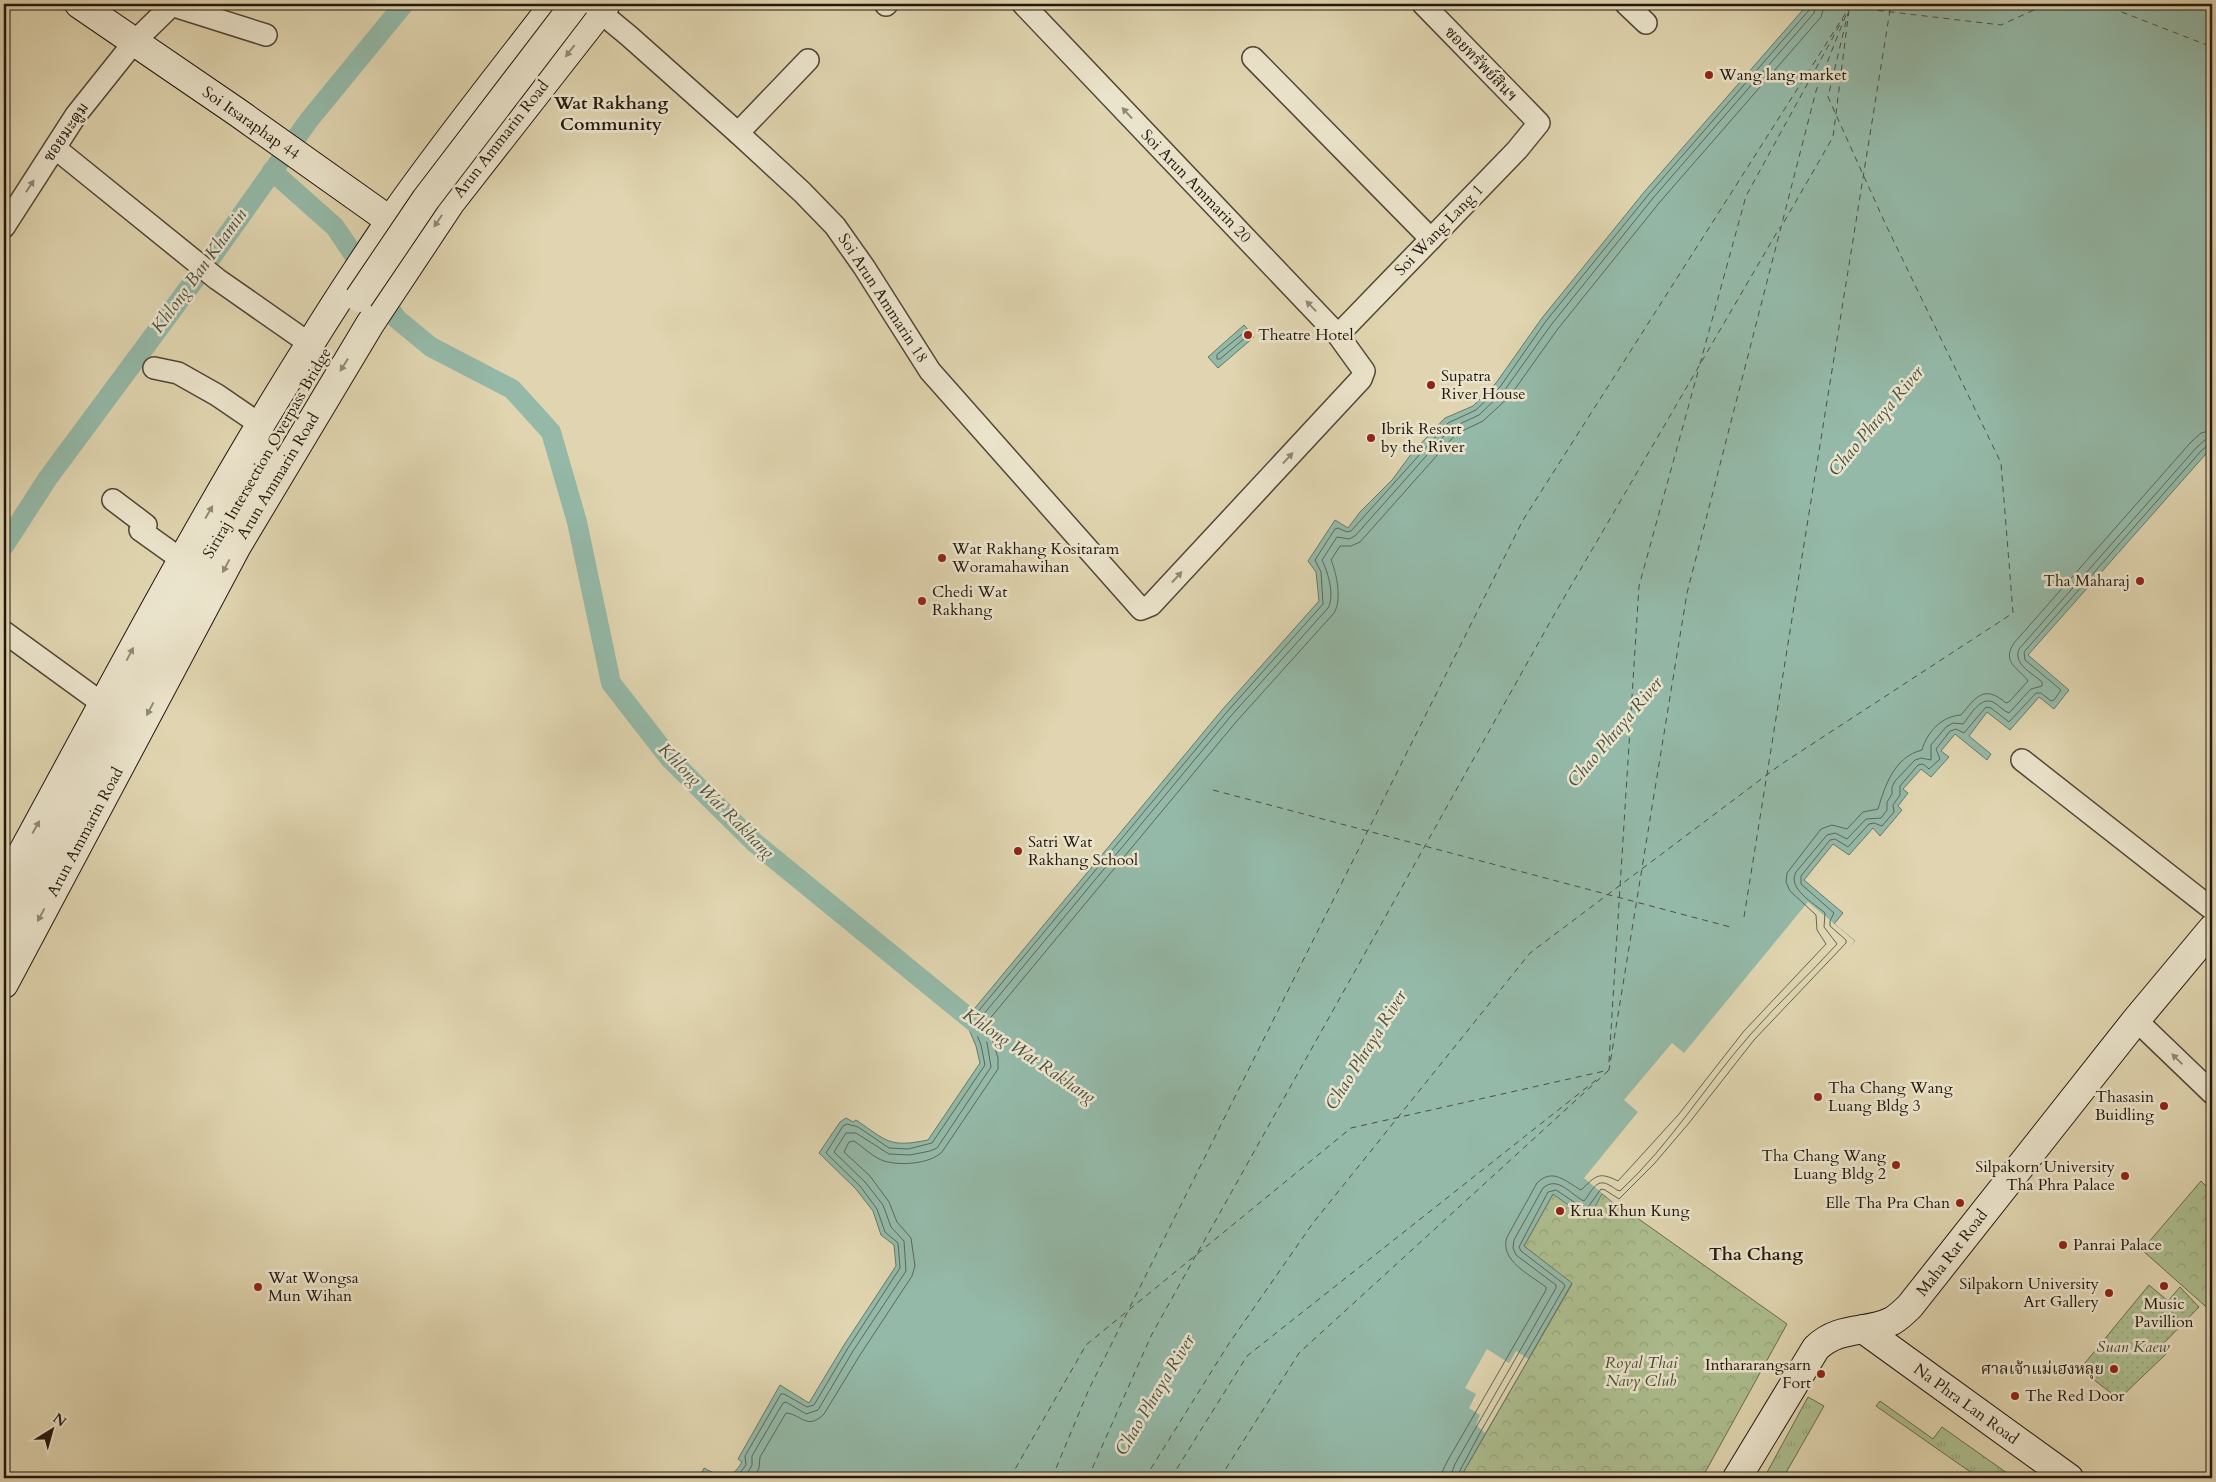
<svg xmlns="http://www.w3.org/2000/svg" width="2216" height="1482" font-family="Cardo,'Noto Serif Thai',serif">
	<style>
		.grass { fill: url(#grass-tufts); stroke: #686b4e }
		.park { fill: url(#park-crowns); stroke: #686b4e }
		.garden { fill: url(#garden-dots); stroke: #686b4e }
		.water { fill: #94b9a8; stroke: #66796a }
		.pier { fill: #e0d5b0 }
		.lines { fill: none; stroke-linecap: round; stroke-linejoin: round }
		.shore { stroke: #5b685b; stroke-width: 1 }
		.canal { stroke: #94b9a8; stroke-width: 20 }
		.ferry { stroke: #4a5044; stroke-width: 1; stroke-dasharray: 6 5; stroke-linecap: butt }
		.street-casing { stroke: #524736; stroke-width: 24 }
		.secondary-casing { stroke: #22180e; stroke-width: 30 }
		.street { stroke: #ebe4cc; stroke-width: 21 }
		.secondary { stroke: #ebe4cc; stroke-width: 28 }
		.secondary-bridge-casing { stroke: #22180e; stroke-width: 30; stroke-linecap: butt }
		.secondary-bridge { stroke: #ebe4cc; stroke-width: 28 }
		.oneway { fill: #918876 }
		.poi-dot { fill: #8f2418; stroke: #ebe4cc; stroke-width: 2 }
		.labels { text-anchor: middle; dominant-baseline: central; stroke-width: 5; stroke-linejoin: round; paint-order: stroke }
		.street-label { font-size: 16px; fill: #22180e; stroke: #ebe4cc }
		.poi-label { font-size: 16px; fill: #22180e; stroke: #ebe4cc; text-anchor: start }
		.park-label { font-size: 16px; font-style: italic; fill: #4c4a35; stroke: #ebe4cc }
		.neighbourhood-label { font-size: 18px; font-weight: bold; fill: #22180e; stroke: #ebe4cc }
		.water-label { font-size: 18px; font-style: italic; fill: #4a5044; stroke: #ebe4cc }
	</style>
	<defs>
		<pattern id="grass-tufts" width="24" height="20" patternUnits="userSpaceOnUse" patternTransform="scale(1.25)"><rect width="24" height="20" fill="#adbe8f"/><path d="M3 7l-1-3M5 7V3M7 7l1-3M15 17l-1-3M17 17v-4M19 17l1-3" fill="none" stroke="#95a37a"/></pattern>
		<pattern id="park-crowns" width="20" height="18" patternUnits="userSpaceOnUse" patternTransform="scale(1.25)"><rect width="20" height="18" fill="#adbe8f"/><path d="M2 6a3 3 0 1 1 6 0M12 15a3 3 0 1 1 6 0" fill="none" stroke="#95a37a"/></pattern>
		<pattern id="garden-dots" width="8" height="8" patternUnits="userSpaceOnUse" patternTransform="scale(1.25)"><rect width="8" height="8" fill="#adbe8f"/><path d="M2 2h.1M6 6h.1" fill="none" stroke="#95a37a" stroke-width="1.8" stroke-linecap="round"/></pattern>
	</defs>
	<rect width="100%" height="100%" fill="#e0d5b0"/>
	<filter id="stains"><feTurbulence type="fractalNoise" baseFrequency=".004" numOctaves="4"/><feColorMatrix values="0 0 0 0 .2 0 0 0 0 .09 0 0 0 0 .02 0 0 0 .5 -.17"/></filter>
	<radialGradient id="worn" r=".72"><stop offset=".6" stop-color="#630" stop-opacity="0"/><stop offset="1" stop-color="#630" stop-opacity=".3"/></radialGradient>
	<!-- grass -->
	<g class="grass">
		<polygon points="1808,1397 1824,1406 1783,1478 1764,1478"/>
		<polygon points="1880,1401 1933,1439 1942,1427 2014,1478 1979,1478 1876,1406"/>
	</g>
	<!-- park -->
	<g class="park">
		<polygon points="2201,1181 2212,1192 2212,1312 2142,1250"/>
		<polygon points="1602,1193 1787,1324 1702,1478 1460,1478 1572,1284 1524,1246 1553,1194"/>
	</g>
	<!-- garden -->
	<polygon class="garden" points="2149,1285 2168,1301 2180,1287 2199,1307 2161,1346 2167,1353 2119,1399 2080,1369"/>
	<!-- water -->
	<g class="water">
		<path d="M1808 4H1835L1838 6 1841 4H2212V447L2028 655 2069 690 2054 709 2039 697 2010 730 1987 712 1969 736 1991 754 1987 760 1955 734 1941 751 1949 757 1931 777 1921 769 1903 789 1908 793 1898 806 1902 810 1880 836 1873 828 1849 855 1833 844 1804 880 1843 913 1834 924 1855 941 1758 1043 1618 1206 1602 1194 1588 1219 1553 1194 1524 1246 1572 1283 1460 1478H699L704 1468C723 1478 730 1482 742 1462L738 1459 780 1385 809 1403 844 1345 896 1266 894 1245 881 1235 873 1211 856 1189 819 1153 840 1122 846 1118 853 1122 856 1120C887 1141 889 1148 928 1140L980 1063 976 1046 965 1020 1222 710 1319 601 1316 572 1308 561 1335 520 1348 528 1360 512 1392 480 1412 453 1445 418 1473 406 1496 383 1542 318 1645 191Z"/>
		<polygon points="1244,325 1254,337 1218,368 1208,357"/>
	</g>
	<!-- pier -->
	<g class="pier">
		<polygon points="1808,902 1855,941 1833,968 1760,1044 1695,1128 1659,1169 1630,1200 1620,1208 1584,1178 1638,1112 1624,1100 1672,1043 1684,1053"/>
		<polygon points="1487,1349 1509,1363 1516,1351 1528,1359 1485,1433 1476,1425 1480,1415 1469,1408 1476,1394 1465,1388"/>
	</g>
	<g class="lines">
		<!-- shore -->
		<g class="shore">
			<polygon points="1244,333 1245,338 1220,359 1217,359 1217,355"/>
			<polyline points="736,1478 746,1465 745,1456 781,1394 784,1394 807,1407 814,1405 848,1348 900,1268 898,1243 885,1232 877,1209 860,1186 826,1153 843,1126 847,1124 858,1127 889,1148 908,1149 932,1143 985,1065 981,1045 971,1020 1226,713 1323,604 1321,572 1315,560 1335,529 1338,528 1347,532 1351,531 1448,423 1476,410 1500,387 1546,321 1649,194 1810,9 1811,4"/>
			<path d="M745 1478 752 1465V1456L783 1403 786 1402 806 1414 818 1410 853 1351 906 1271 904 1241 891 1227 883 1205 865 1182 834 1152 846 1133H856L889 1154 910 1155 930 1151 937 1148 991 1067 987 1043 978 1021 1230 717 1328 608C1335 596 1328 572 1322 560L1337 537 1349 539 1355 536 1451 428 1479 415 1504 391 1551 325 1653 198 1814 13 1817 4"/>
			<path d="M754 1478 759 1468 760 1457 786 1413C801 1414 807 1431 824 1414L860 1355 912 1276 915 1266 911 1238 897 1222 889 1202 870 1176 844 1152 849 1142 854 1141C863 1147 874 1158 884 1161 900 1166 930 1164 942 1152L998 1069V1058L987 1022 1236 722 1334 613C1342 600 1337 574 1331 560L1340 546H1351L1360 542 1456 434 1483 421 1510 396 1557 330 1659 203 1821 17 1825 4"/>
			<path d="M1442 1478 1443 1470 1448 1460 1546 1290V1287C1530 1275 1499 1260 1507 1237L1537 1183C1553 1167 1566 1182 1581 1190 1596 1176 1598 1171 1618 1181L1679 1114 1744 1031 1826 944 1817 930 1816 915 1790 891 1786 882 1787 873 1821 829 1832 825 1847 829 1863 812 1878 809C1885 786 1894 757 1922 750 1927 732 1942 716 1961 715 1976 697 1984 684 2006 703L2009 702 2028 681C2019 668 2001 663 2014 643L2191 442 2201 433 2212 430"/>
			<path d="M1450 1478 1455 1464 1556 1288V1285L1516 1255 1513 1248 1514 1240 1543 1188C1558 1175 1571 1195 1584 1201 1591 1193 1596 1177 1609 1185 1614 1187 1615 1190 1620 1191 1670 1145 1705 1086 1750 1035 1778 1003 1809 975 1837 944L1824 927 1825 913C1814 903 1787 889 1796 872L1827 835 1835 833 1847 839 1866 819 1881 818 1887 810V802L1892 794V787L1895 781 1915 760 1921 758 1931 760V745L1946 727 1953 723 1963 724C1970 716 1980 696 1993 702 1999 705 2003 711 2009 713L2031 689 2042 686V682C2032 673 2013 664 2019 649L2197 447 2205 440 2212 438"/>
			<polyline points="1456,1478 1481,1431 1565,1286 1564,1284 1521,1251 1519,1247 1548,1192 1556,1190 1586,1210 1601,1189 1605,1190 1619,1199 1654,1164 1689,1123 1754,1040 1846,943 1846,940 1830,926 1830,921 1834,913 1801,884 1801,876 1830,840 1835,839 1848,847 1869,824 1874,823 1882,826 1894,812 1893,805 1900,795 1900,786 1918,765 1923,764 1929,769 1940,759 1936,749 1950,731 1956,729 1964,733 1986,707 1991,708 2009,722 2036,693 2041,693 2051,701 2054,700 2061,690 2025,660 2024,652 2201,451 2208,445 2212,444"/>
		</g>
		<!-- canal -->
		<g class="canal">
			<polyline points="272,171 335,227 397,319 431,347 512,389 551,432 577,522 611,683 670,759 755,843 974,1022 989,1032"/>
			<polyline points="4,546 48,478 213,255 309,120 404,4"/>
		</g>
		<!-- ferry -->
		<g class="ferry">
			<polyline points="2101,4 2212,47"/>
			<polyline points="1850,7 1858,4"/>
			<polyline points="1856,7 1932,4"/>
			<polyline points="1784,222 1833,137 1849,10"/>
			<polyline points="1700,364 1746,196 1843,19"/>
			<polyline points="1213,790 1734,928"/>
			<polyline points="1744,917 1891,4"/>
			<polyline points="1609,1062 1639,586 1699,368"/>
			<polyline points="1198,1252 1554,615 1780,227"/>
			<polyline points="1130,1307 1523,520 1847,11"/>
			<polyline points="1010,1478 1086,1345 1351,1128 1609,1070 1687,593 1816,91 1849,7 2001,25 2047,4"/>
			<polyline points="1052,1478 1089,1389 1128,1311"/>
			<polyline points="1088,1478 1151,1336 1196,1255"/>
			<polyline points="1145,1478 1228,1345 1313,1223 1530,953 1780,765 2013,613 2001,463 1885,223 1828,97 1848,13"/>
			<polyline points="1171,1478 1247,1356 1600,1077"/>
			<polyline points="1220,1478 1299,1353 1608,1071"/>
		</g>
		<defs>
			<g id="street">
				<polyline points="1626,4 1646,23"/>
				<polyline points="171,5 266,35"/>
				<polyline points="886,5 887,4"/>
				<polyline points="600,12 629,36 738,133 802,192 835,226 864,267 930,371 1141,609 1151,605 1361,379 1364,371 1338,335 1023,4"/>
				<polyline points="1253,58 1431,239"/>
				<polyline points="738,133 808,60"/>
				<polyline points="55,148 217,279 310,344"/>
				<polyline points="4,227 76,115 135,41 173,4"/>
				<polyline points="1338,335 1517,150 1539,123 1423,4"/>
				<polyline points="154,368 178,373 217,395 261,425"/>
				<polyline points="113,500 146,525 140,530 182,560"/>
				<polyline points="4,632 103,704"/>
				<polyline points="2022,760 2212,909"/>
				<polyline points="2136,1020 2212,1093"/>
			</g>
			<g id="secondary">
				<polyline points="79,4 237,112 406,232"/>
				<path d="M4 886C104 704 199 519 310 344 336 302 363 261 390 221 442 146 499 76 554 4"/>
				<polyline points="4,931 161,638 264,455"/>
				<polyline points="4,984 237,546 370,324 451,202 606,4"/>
				<polyline points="1863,1329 2069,1478"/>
				<path d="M1737 1478 1816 1348C1840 1325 1866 1334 1892 1321 1899 1317 1905 1311 1910 1306L2136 1020 2212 929"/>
			</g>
		</defs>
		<!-- street casing -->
		<use href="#street" class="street-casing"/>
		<!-- secondary casing -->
		<use href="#secondary" class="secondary-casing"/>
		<!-- street -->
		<use href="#street" class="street"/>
		<!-- secondary -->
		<use href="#secondary" class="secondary"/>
		<defs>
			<polyline id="secondary-bridge" points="359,298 426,199 575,4"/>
		</defs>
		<!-- secondary-bridge casing -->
		<use href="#secondary-bridge" class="secondary-bridge-casing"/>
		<!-- secondary-bridge -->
		<use href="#secondary-bridge" class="secondary-bridge"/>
	</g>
	<!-- one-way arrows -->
	<defs><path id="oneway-solid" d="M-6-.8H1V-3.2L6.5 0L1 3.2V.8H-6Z" transform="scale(1.25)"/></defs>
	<g class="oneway">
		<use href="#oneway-solid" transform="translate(570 51) rotate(128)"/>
		<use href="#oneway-solid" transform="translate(1127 113) rotate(-133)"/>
		<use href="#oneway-solid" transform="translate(30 186) rotate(-57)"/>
		<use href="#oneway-solid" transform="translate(438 221) rotate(124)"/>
		<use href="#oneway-solid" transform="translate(1311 306) rotate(-134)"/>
		<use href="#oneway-solid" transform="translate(344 365) rotate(122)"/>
		<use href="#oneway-solid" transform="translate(1288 458) rotate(-47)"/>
		<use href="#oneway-solid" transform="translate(209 512) rotate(-60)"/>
		<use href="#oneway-solid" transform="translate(226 566) rotate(118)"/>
		<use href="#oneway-solid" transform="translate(1177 577) rotate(-47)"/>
		<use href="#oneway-solid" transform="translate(130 654) rotate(-62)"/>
		<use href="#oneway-solid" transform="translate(150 709) rotate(118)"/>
		<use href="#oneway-solid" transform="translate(36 827) rotate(-61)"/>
		<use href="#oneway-solid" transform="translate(41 915) rotate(118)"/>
		<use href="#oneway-solid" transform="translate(2177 1059) rotate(-136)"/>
	</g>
	<!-- markers -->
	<g class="poi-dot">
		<circle cx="1709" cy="75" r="5"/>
		<circle cx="1248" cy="335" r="5"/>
		<circle cx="1431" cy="385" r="5"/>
		<circle cx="1371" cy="438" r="5"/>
		<circle cx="942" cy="558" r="5"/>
		<circle cx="2140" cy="581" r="5"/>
		<circle cx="922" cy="601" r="5"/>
		<circle cx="1018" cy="851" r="5"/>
		<circle cx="1818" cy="1097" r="5"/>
		<circle cx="2164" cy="1106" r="5"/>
		<circle cx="1896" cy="1165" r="5"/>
		<circle cx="2125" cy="1176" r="5"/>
		<circle cx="1960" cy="1203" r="5"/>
		<circle cx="1560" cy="1211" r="5"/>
		<circle cx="2063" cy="1245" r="5"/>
		<circle cx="2164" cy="1286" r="5"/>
		<circle cx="258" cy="1287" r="5"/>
		<circle cx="2109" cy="1293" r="5"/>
		<circle cx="2114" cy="1369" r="5"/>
		<circle cx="1821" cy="1374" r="5"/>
		<circle cx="2015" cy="1396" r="5"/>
	</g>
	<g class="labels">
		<!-- street labels -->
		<g class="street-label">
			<text transform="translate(1481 64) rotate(46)">ซอยทรัพย์สินฯ</text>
			<text transform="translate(251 123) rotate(35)">Soi Itsaraphap 44</text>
			<text transform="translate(66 132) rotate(-56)">ซอยมะตูม</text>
			<text transform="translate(501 139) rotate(-52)">Arun Ammarin Road</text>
			<text transform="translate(1196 186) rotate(46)">Soi Arun Ammarin 20</text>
			<text transform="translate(1439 230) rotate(-46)">Soi Wang Lang 1</text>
			<text transform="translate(883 298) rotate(57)">Soi Arun Ammarin 18</text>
			<text transform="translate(267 453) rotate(-60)">Siriraj Intersection Overpass Bridge</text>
			<text transform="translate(278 476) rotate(-59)">Arun Ammarin Road</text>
			<text transform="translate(85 832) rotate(-62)">Arun Ammarin Road</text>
			<text transform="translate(1952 1253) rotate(-52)">Maha Rat Road</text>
			<text transform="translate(1966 1404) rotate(36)">Na Phra Lan Road</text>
		</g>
		<!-- poi labels -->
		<g class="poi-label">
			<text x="1719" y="75">Wang lang market</text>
			<text x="1258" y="335">Theatre Hotel</text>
			<text x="1441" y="376">Supatra<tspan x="1441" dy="18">River House</tspan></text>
			<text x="1381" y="429">Ibrik Resort<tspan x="1381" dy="18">by the River</tspan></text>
			<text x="952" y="549">Wat Rakhang Kositaram<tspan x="952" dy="18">Woramahawihan</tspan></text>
			<text x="2130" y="581" text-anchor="end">Tha Maharaj</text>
			<text x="932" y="592">Chedi Wat<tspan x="932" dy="18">Rakhang</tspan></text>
			<text x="1028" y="842">Satri Wat<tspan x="1028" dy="18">Rakhang School</tspan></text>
			<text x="1828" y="1088">Tha Chang Wang<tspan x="1828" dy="18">Luang Bldg 3</tspan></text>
			<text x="2154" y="1097" text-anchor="end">Thasasin<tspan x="2154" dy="18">Buidling</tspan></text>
			<text x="1886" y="1156" text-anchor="end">Tha Chang Wang<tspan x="1886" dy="18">Luang Bldg 2</tspan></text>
			<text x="2115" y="1167" text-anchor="end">Silpakorn University<tspan x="2115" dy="18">Tha Phra Palace</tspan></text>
			<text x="1950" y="1203" text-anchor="end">Elle Tha Pra Chan</text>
			<text x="1570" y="1211">Krua Khun Kung</text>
			<text x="2073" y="1245">Panrai Palace</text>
			<text x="268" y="1278">Wat Wongsa<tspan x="268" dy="18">Mun Wihan</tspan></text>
			<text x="2099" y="1284" text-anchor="end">Silpakorn University<tspan x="2099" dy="18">Art Gallery</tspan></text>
			<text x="2164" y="1304" text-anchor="middle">Music<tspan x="2164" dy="18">Pavillion</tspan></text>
			<text x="1811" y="1365" text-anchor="end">Inthararangsarn<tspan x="1811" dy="18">Fort</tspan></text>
			<text x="2104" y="1369" text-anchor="end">ศาลเจ้าแม่เฮงหลุย</text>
			<text x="2025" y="1396">The Red Door</text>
		</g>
		<!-- park labels -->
		<g class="park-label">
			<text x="2133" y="1347">Suan Kaew</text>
			<text x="1641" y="1363">Royal Thai<tspan x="1641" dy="18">Navy Club</tspan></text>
		</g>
		<!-- neighbourhood labels -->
		<g class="neighbourhood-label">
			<text x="611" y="103">Wat Rakhang<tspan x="611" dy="21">Community</tspan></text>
			<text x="1756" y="1254">Tha Chang</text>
		</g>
		<!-- water labels -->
		<g class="water-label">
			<text transform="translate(199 271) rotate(-54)">Khlong Ban Khamin</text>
			<text transform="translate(1876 421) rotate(-50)">Chao Phraya River</text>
			<text transform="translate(1615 732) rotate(-50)">Chao Phraya River</text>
			<text transform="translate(716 801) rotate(45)">Khlong Wat Rakhang</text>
			<text transform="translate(1366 1050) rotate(-58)">Chao Phraya River</text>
			<text transform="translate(1029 1056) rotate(34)">Khlong Wat Rakhang</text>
			<text transform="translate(1155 1395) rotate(-59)">Chao Phraya River</text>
		</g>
	</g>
	<!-- margin -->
	<rect width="2216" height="1482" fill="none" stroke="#e0d5b0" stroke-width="20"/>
	<rect x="5" y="5" width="2206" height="1472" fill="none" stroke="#22180e" stroke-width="2.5"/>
	<rect x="10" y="10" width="2196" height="1462" fill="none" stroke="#22180e"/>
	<!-- north arrow -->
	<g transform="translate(52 1430) rotate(37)" stroke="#ebe4cc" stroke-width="4" paint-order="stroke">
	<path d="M0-4L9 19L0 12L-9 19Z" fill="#22180e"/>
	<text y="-8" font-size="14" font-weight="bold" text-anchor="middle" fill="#22180e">N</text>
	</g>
	<rect width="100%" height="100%" filter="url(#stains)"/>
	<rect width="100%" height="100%" fill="url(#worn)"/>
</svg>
